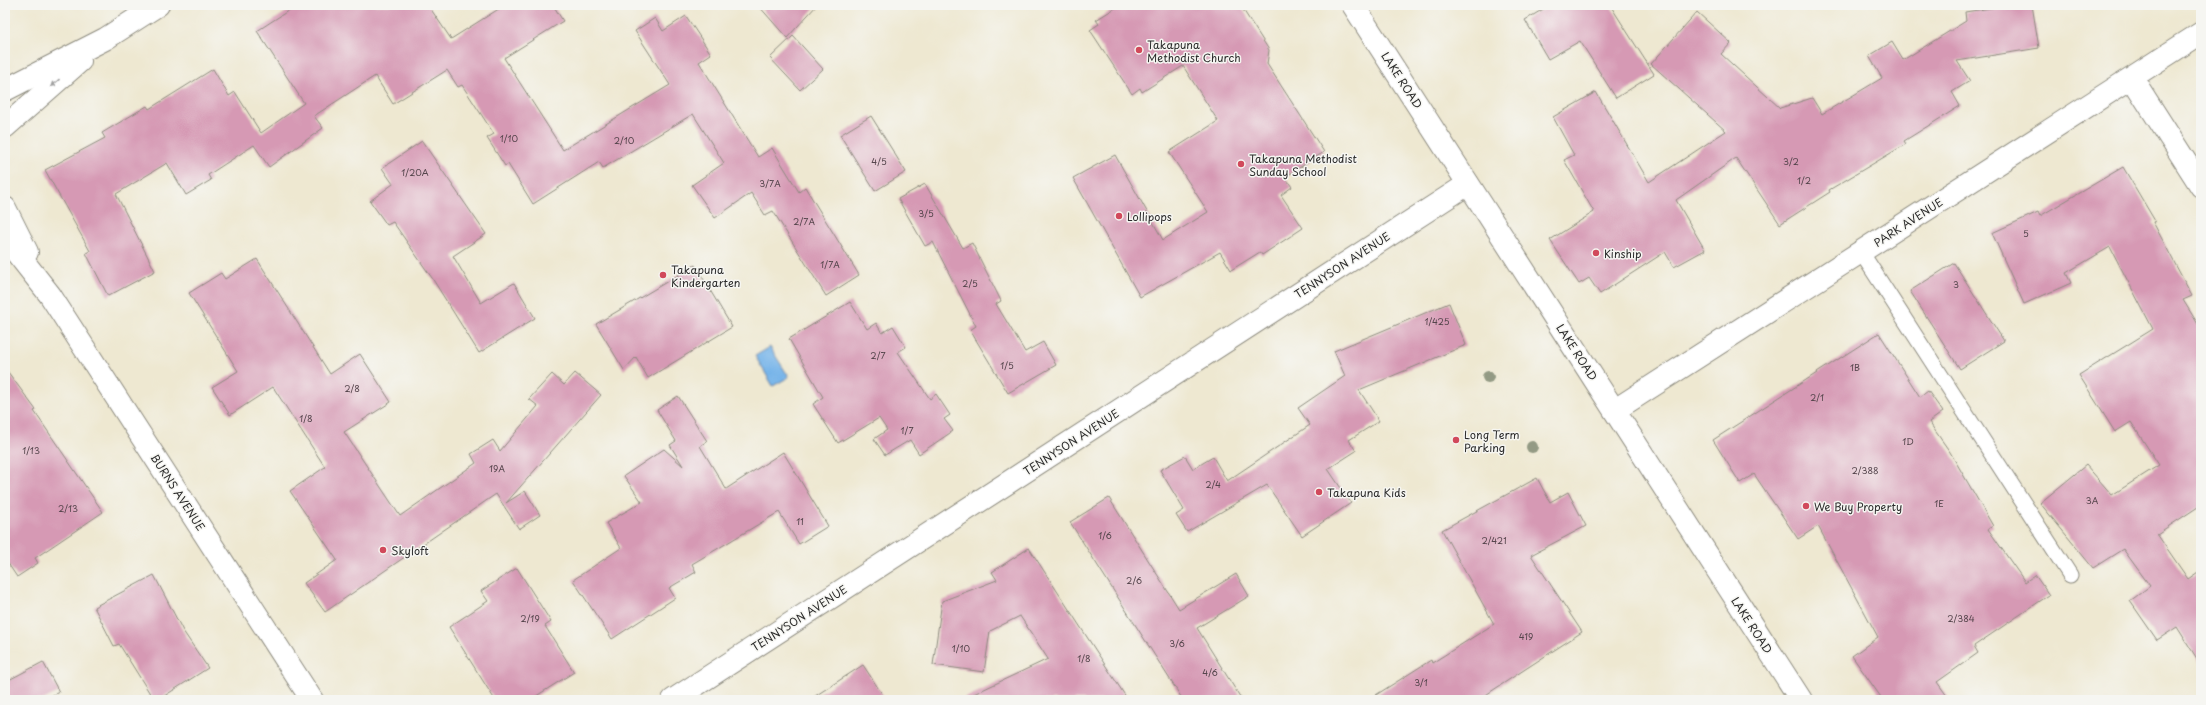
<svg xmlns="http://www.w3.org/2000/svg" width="2206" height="705" font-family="'Playpen Sans',sans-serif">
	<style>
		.water { fill: #76b4e9; stroke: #50708a }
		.building { fill: #d699b4 }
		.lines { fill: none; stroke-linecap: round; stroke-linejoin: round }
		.lane-casing { stroke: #8c8a7e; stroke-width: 17 }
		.street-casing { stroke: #8c8a7e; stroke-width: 24 }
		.secondary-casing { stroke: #8c8a7e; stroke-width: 24 }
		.primary-casing { stroke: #8c8a7e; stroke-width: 24 }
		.lane { stroke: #fff; stroke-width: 15 }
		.street { stroke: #fff; stroke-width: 22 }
		.secondary { stroke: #fff; stroke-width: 22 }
		.primary { stroke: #fff; stroke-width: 22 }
		.tree { fill: #939a84 }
		.oneway { fill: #a0a0a0 }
		.poi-dot { fill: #d1495b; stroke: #f6f6f2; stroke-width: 1.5 }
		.labels { text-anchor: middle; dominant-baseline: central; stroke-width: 3; stroke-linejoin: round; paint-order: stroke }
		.number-label { font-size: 9px; fill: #56464d }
		.poi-label { font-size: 11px; fill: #2b2b2b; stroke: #f6f6f2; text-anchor: start }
		.street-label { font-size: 11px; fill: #2b2b2b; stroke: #f6f6f2 }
	</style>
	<rect width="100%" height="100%" fill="#f6f6f2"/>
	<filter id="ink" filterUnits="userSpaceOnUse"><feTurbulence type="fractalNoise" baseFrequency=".025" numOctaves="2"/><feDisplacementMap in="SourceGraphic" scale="8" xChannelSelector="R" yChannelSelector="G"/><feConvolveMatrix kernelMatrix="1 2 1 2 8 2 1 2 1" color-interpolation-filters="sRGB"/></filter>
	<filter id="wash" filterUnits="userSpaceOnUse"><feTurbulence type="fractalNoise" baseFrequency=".012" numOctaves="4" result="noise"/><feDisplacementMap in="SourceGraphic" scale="16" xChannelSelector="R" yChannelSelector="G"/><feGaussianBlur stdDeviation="0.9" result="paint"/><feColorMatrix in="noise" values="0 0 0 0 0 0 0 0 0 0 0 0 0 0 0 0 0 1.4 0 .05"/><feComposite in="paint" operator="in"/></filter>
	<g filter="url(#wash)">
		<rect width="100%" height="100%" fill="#eee8d1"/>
		<!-- water -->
		<polygon class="water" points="770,347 789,377 773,386 755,356"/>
		<g id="blocks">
			<!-- building -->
			<g class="building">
				<polygon points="297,5 428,5 451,39 505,5 553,5 563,21 504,58 563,150 670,85 635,31 655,18 663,31 686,16 711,54 699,62 758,157 772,148 799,192 805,187 859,275 826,296 773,211 765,215 751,193 715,218 692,185 724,163 693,114 603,168 599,162 533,204 508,164 505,166 487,138 494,134 462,85 458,87 447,70 393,104 375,76 314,116 323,128 269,167 254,145 208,175 211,180 186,195 167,163 116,194 155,271 108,296 86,253 90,251 45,170 105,138 102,133 147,106 149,109 213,69 229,96 235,92 261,133 304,103 257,31"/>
				<polygon points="758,5 817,5 787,38"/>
				<polygon points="1120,5 1240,5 1269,50 1267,64 1324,152 1285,177 1292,187 1281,195 1303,228 1262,255 1260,252 1231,270 1220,252 1140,297 1073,178 1115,155 1163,240 1208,212 1169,152 1218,121 1183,66 1142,92 1140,88 1132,94 1090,30 1099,24 1096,20"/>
				<polygon points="1550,5 1610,5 1654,74 1616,98 1580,41 1548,59 1525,20"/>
				<polygon points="2010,5 2032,5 2039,48 1957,61 1970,81 1952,92 1960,106 1904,141 1906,144 1829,190 1830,192 1780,224 1736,158 1676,200 1705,250 1674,267 1665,252 1600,294 1589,278 1579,284 1550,240 1594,212 1564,160 1574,155 1553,117 1596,92 1649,182 1726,131 1651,64 1697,12 1731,43 1721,54 1780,108 1812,98 1822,114 1882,78 1869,56 1892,42 1903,60 1966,21 1965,12"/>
				<polygon points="793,36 823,69 800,90 770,58"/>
				<polygon points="871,116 906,172 875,191 840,135"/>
				<polygon points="422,141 486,234 453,256 481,303 514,283 535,318 479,353 432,278 393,222 387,225 370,201 393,184 382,168"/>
				<polygon points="2123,167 2155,221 2153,222 2192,296 2183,300 2201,329 2201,505 2157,534 2188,579 2201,570 2201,665 2177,627 2157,640 2130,601 2150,586 2123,549 2093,568 2040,503 2086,465 2112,495 2159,465 2131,422 2115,432 2079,375 2153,329 2110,247 2066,273 2071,283 2024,304 1992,233 2038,212 2040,216"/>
				<polygon points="925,184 963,248 972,243 1001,301 996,304 1025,352 1043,342 1056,365 1008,393 970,330 976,326 933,242 925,246 898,199"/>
				<polygon points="257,259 330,374 360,354 391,402 344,432 400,516 476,463 471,454 493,440 500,451 538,406 529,399 552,374 564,385 575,373 601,395 506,503 525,491 540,515 519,529 496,494 325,612 304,583 337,560 290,491 325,467 273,387 230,415 212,387 238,371 189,293 221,273 225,279"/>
				<polygon points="1954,263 2004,341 1960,369 1910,291"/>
				<polygon points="695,265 732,327 648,378 636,357 624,370 596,324"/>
				<polygon points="850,302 867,329 876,323 882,333 893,326 906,347 898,352 930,399 936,394 950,415 944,419 953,431 919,454 910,440 885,455 874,439 887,430 879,418 838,443 813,404 823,397 789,339"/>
				<polygon points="1449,303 1466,345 1359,390 1379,421 1349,440 1356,451 1328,469 1351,503 1302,536 1267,485 1187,532 1176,515 1184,510 1160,470 1185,456 1193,469 1213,457 1227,481 1310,425 1298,408 1345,376 1334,351"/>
				<polygon points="1879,333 1920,397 1928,391 1943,412 1929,422 1950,452 1993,526 1988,529 2025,582 2035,575 2049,595 1974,646 1978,653 1937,682 1950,700 1883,700 1852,656 1878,637 1818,526 1798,539 1754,474 1740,483 1713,440"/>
				<polygon points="5,368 36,410 34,411 103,512 35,558 38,563 17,577 5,559"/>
				<polygon points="678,396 707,441 700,446 726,489 783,452 828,526 799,544 779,512 692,564 696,572 669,588 675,598 612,639 573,580 621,548 606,523 642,502 624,476 664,449 683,466 670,445 676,441 657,410"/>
				<polygon points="1537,478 1550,502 1568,492 1586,526 1531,555 1582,632 1478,700 1368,700 1431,660 1432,663 1494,624 1442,530"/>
				<polygon points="1109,498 1179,609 1236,574 1249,596 1197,628 1242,700 1183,700 1070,522"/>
				<polygon points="1029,548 1128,700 961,700 1048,659 1020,616 990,631 984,672 933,665 942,601 997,580 992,572"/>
				<polygon points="517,568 551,622 545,626 574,672 530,700 495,700 449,627 488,601 481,591"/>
				<polygon points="154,575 183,631 208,668 158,700 154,700 119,644 114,646 94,607"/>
				<polygon points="43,662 59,692 43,700 5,700 5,682"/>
				<polygon points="863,665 886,700 809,700"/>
			</g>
		</g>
	</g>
	<g filter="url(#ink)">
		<use href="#blocks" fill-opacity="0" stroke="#8c8a7e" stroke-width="1"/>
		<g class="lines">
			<defs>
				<polyline id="lane" points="1861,252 2070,575"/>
				<g id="street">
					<polyline points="2132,78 2201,186"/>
					<polyline points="1615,410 2201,33"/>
					<polyline points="673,700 1468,184"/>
				</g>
				<g id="secondary">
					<polyline points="5,90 105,39 158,5"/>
					<polyline points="5,127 80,61"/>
					<polyline points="5,208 27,252"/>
					<polyline points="5,238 50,295 312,700"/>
				</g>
				<polyline id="primary" points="1353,5 1801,700"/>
			</defs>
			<!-- lane casing -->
			<use href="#lane" class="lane-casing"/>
			<!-- street casing -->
			<use href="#street" class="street-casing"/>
			<!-- secondary casing -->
			<use href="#secondary" class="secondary-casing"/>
			<!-- primary casing -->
			<use href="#primary" class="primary-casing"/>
			<!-- lane -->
			<use href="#lane" class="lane"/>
			<!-- street -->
			<use href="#street" class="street"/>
			<!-- secondary -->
			<use href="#secondary" class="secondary"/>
			<!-- primary -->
			<use href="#primary" class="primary"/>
		</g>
		<!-- trees -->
		<g class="tree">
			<circle cx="1488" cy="377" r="6"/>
			<circle cx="1532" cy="447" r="6"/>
		</g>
		<!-- one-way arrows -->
		<defs><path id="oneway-solid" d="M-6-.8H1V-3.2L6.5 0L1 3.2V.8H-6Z"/></defs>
		<use class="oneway" href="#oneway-solid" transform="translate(55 83) rotate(139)"/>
	</g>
	<!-- markers -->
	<g class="poi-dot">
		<circle cx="1139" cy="50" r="4"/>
		<circle cx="1241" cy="164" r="4"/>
		<circle cx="1119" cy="216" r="4"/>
		<circle cx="1596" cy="253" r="4"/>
		<circle cx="663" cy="275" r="4"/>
		<circle cx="1456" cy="440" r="4"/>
		<circle cx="1319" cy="492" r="4"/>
		<circle cx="1806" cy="506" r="4"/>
		<circle cx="383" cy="550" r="4"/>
	</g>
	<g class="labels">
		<!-- number labels -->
		<g class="number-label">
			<text x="509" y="138">1/10</text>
			<text x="624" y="140">2/10</text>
			<text x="879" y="161">4/5</text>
			<text x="1791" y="161">3/2</text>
			<text x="415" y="172">1/20A</text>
			<text x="1804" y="180">1/2</text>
			<text x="770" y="183">3/7A</text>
			<text x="926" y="213">3/5</text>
			<text x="804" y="221">2/7A</text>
			<text x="2026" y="233">5</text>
			<text x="830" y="264">1/7A</text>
			<text x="970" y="283">2/5</text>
			<text x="1956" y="284">3</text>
			<text x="1437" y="321">1/425</text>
			<text x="878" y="355">2/7</text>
			<text x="1007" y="365">1/5</text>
			<text x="1855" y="367">1B</text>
			<text x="352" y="388">2/8</text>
			<text x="1817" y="397">2/1</text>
			<text x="306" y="418">1/8</text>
			<text x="907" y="430">1/7</text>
			<text x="1908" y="441">1D</text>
			<text x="31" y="450">1/13</text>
			<text x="497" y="468">19A</text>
			<text x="1865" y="470">2/388</text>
			<text x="1213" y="484">2/4</text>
			<text x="2092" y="500">3A</text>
			<text x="1939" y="503">1E</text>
			<text x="68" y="508">2/13</text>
			<text x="800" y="521">11</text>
			<text x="1105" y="535">1/6</text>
			<text x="1494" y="540">2/421</text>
			<text x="1134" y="580">2/6</text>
			<text x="530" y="618">2/19</text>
			<text x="1961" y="618">2/384</text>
			<text x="1526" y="636">419</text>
			<text x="1177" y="643">3/6</text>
			<text x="961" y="648">1/10</text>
			<text x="1084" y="658">1/8</text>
			<text x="1210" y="672">4/6</text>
			<text x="1421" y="682">3/1</text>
		</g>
		<!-- poi labels -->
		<g class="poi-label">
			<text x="1147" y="44">Takapuna<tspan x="1147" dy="13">Methodist Church</tspan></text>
			<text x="1249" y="158">Takapuna Methodist<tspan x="1249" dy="13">Sunday School</tspan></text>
			<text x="1127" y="216">Lollipops</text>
			<text x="1604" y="253">Kinship</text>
			<text x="671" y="269">Takapuna<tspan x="671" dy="13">Kindergarten</tspan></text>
			<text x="1464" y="434">Long Term<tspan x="1464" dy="13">Parking</tspan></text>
			<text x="1327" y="492">Takapuna Kids</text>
			<text x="1814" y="506">We Buy Property</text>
			<text x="391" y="550">Skyloft</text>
		</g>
		<!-- street labels -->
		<g class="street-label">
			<text transform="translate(1402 80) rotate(57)">LAKE ROAD</text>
			<text transform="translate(1908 222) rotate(-33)">PARK AVENUE</text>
			<text transform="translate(1342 265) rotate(-33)">TENNYSON AVENUE</text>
			<text transform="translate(1577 352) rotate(57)">LAKE ROAD</text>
			<text transform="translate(1071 442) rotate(-33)">TENNYSON AVENUE</text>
			<text transform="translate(178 492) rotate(57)">BURNS AVENUE</text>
			<text transform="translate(799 618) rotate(-33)">TENNYSON AVENUE</text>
			<text transform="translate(1752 625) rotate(57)">LAKE ROAD</text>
		</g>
	</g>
	<!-- margin -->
	<rect width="2206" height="705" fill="none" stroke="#f6f6f2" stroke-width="20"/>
</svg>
